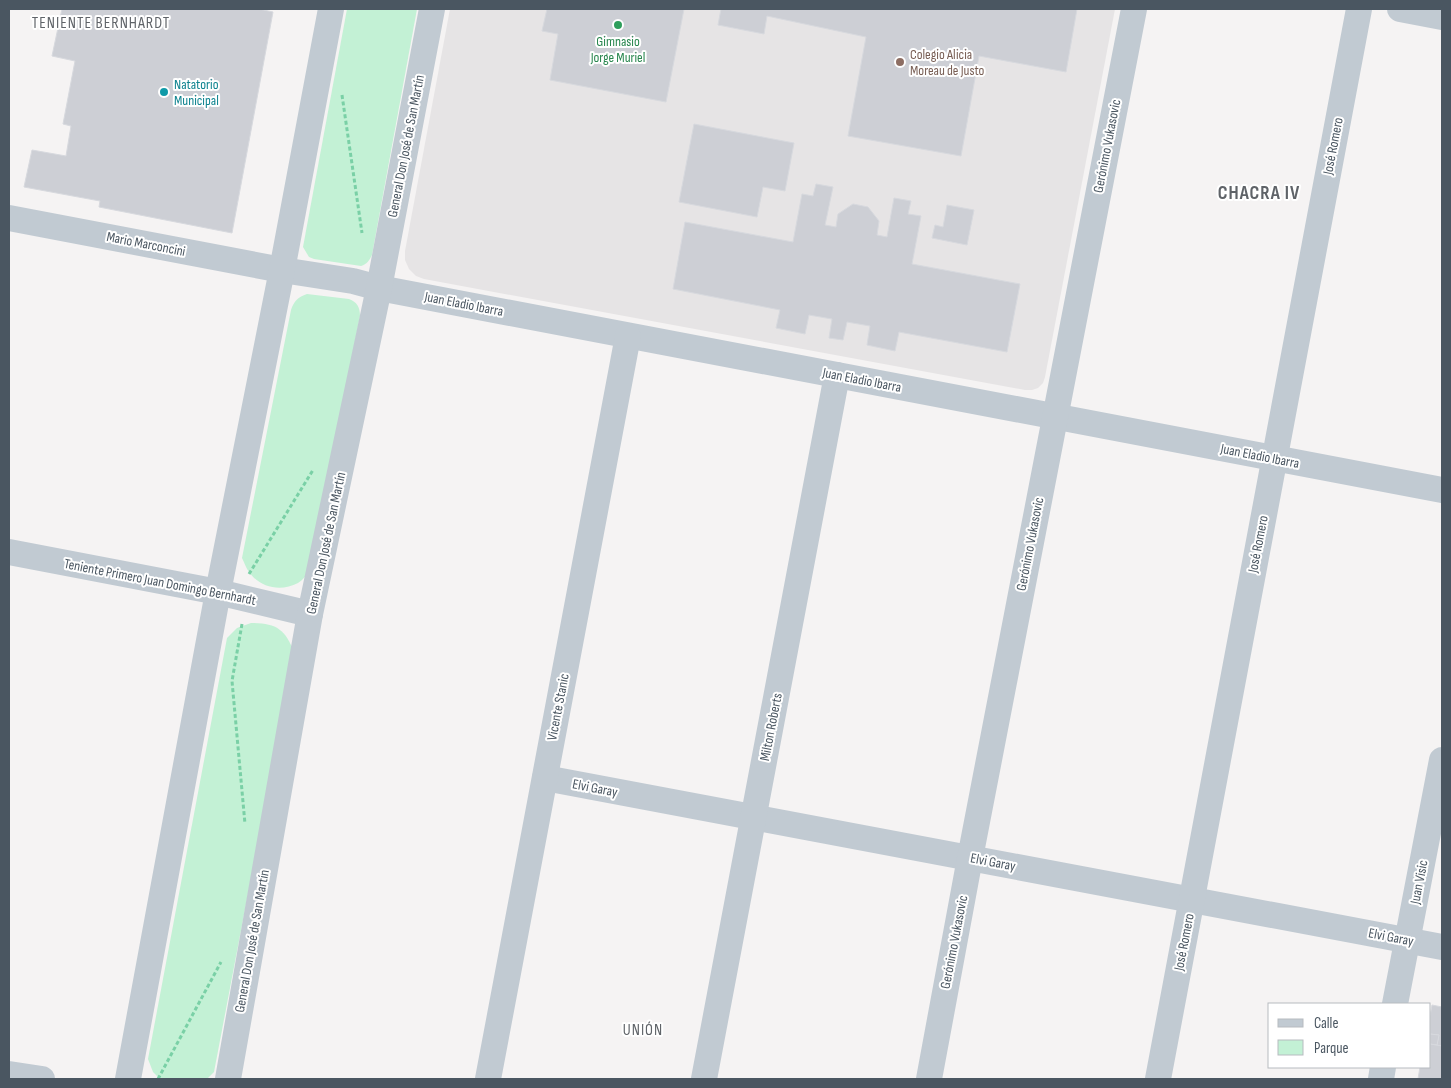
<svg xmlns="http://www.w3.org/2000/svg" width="1451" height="1088" font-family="'Sofia Sans Condensed',sans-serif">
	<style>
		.education { fill: #e6e4e5 }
		.green { fill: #c3f1d5 }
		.building { fill: #cdcfd5; stroke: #d7d9de }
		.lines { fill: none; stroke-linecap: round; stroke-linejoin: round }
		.path { stroke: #7ad0a6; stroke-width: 3; stroke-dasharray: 4 2.5; stroke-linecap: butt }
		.minor { stroke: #c1cad2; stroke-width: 26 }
		.leisure-dot { fill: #2e9e5b; stroke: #fff; stroke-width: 2 }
		.education-dot { fill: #8d6e63; stroke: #fff; stroke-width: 2 }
		.culture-dot { fill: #0f9aa8; stroke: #fff; stroke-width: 2 }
		.labels { text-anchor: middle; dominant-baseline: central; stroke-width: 4; stroke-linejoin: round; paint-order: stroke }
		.leisure-label { font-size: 14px; fill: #27864d; stroke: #fff }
		.education-label { font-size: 14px; fill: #785e54; stroke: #fff; text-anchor: start }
		.culture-label { font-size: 14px; fill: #0d838f; stroke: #fff; text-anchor: start }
		.street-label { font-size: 14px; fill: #4a5661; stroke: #fff }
		.quarter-label { font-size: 16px; letter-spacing: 1px; fill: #5f6368; stroke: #fff }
		.district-label { font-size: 19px; font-weight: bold; letter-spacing: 1px; fill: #5f6368; stroke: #fff }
	</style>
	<rect width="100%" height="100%" fill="#f5f3f3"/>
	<!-- education -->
	<polygon class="education" points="450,9 1115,9 1045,377 1043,383 1038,388 1032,390 1025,390 424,279 416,276 409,269 405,260 405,251"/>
	<!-- green -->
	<g class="green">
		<path d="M347 9H417L372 255C369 261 367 264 361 266L314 259 309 257 303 247Z"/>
		<path d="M307 294 349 299C357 302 360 307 360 316L310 572C306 575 303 580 298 583 281 592 260 588 249 572 246 568 244 562 242 558L291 310C294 301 298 297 307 294Z"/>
		<path d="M251 623C276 623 285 629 294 652L214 1072 207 1079H160L153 1072 148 1059 227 638 237 628Z"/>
	</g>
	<!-- building -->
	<g class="building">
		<polygon points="62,9 259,9 273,12 232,233 99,207 100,201 24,187 32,150 66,156 71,126 63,124 75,61 52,56"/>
		<polygon points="547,9 684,9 666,102 550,80 558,34 542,31"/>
		<polygon points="721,9 1077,9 1066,72 979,56 961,156 848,136 866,37 767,16 764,34 718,25"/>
		<polygon points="694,124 794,143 785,191 763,187 757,217 679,202"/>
		<polygon points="816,184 833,187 825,225 836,227 838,214 853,204 868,207 879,221 877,235 887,237 894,198 911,201 908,214 921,216 912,264 1020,284 1007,352 899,332 895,351 867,345 870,326 847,322 843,340 829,338 832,319 809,315 805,334 776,328 780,310 673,289 685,222 793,242 802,194 813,196"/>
		<polygon points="947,205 974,210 967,245 932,238 935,225 943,227"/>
		<polygon points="1432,1005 1442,1007 1442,1046 1437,1045 1439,1035 1430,1034 1430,1016"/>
		<polygon points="1430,1034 1439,1035 1437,1045 1430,1044"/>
		<polygon points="1430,1044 1442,1046 1442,1079 1418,1079 1420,1067 1430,1067"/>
	</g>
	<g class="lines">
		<!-- path -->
		<g class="path">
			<polyline points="342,95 362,233"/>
			<polyline points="249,574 313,470"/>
			<polyline points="242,624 232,681 245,824"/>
			<polyline points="158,1079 221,962"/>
		</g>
		<!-- minor -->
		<g class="minor">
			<polyline points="1400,9 1442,17"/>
			<polyline points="9,218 282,270 353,281 379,288 1442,490"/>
			<polyline points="9,552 218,592 310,614"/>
			<polyline points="545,778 1442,947"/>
			<polyline points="1395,1004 1442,760"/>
			<polyline points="9,1074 42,1079"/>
			<polyline points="128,1079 218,592 282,270 331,9"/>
			<polyline points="228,1079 310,614 379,288 432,9"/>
			<polyline points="488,1079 628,336"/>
			<polyline points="704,1079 837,375"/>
			<polyline points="929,1079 970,858 1134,9"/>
			<polyline points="1158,1079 1359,9"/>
			<polyline points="1381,1079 1383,1067"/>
		</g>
	</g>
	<!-- markers -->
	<circle class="leisure-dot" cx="618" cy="25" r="5"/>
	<circle class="education-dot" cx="900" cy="62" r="5"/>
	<circle class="culture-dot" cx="164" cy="92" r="5"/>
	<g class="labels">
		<!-- leisure labels -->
		<g class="leisure-label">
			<text x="618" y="41">Gimnasio<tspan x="618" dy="16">Jorge Muriel</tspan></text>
		</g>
		<!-- education labels -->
		<g class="education-label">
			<text x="910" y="54">Colegio Alicia<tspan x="910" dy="16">Moreau de Justo</tspan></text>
		</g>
		<!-- culture labels -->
		<g class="culture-label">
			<text x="174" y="84">Natatorio<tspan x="174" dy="16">Municipal</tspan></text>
		</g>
		<!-- street labels -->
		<g class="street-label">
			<text transform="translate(406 146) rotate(-79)">General Don José de San Martín</text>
			<text transform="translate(1107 146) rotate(-79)">Gerónimo Vukasovic</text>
			<text transform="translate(1333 146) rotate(-79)">José Romero</text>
			<text transform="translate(146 244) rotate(11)">Mario Marconcini</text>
			<text transform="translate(464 304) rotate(11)">Juan Eladio Ibarra</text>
			<text transform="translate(862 380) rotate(11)">Juan Eladio Ibarra</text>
			<text transform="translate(1260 456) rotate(11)">Juan Eladio Ibarra</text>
			<text transform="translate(326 543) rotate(-78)">General Don José de San Martín</text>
			<text transform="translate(1030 544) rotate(-79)">Gerónimo Vukasovic</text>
			<text transform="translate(1258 544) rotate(-79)">José Romero</text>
			<text transform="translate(160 582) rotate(11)">Teniente Primero Juan Domingo Bernhardt</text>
			<text transform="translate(558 707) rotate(-79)">Vicente Stanic</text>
			<text transform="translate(771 727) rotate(-79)">Milton Roberts</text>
			<text transform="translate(595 788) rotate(11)">Elvi Garay</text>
			<text transform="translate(993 862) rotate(11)">Elvi Garay</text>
			<text transform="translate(1419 882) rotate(-79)">Juan Visic</text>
			<text transform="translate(1391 937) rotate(11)">Elvi Garay</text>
			<text transform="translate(252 941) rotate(-80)">General Don José de San Martín</text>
			<text transform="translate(954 942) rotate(-79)">Gerónimo Vukasovic</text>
			<text transform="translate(1184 942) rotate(-79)">José Romero</text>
		</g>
		<!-- quarter labels -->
		<g class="quarter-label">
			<text x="101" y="23">TENIENTE BERNHARDT</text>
			<text x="643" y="1030">UNIÓN</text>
		</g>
		<!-- district labels -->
		<g class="district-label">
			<text x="1259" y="193">CHACRA IV</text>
		</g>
	</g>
	<!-- border -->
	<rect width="1451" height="1088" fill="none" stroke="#4a5661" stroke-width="20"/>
	<!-- legend -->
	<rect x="1268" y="1003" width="162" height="65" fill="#ffffff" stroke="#b7bbc0"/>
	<rect x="1278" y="1019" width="25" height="8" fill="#c1cad2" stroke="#b7bbc0"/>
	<text x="1314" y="1028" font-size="15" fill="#4a5661">Calle</text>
	<rect x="1278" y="1040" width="25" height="15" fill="#c3f1d5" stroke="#b7bbc0"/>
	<text x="1314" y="1053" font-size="15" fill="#4a5661">Parque</text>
</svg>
